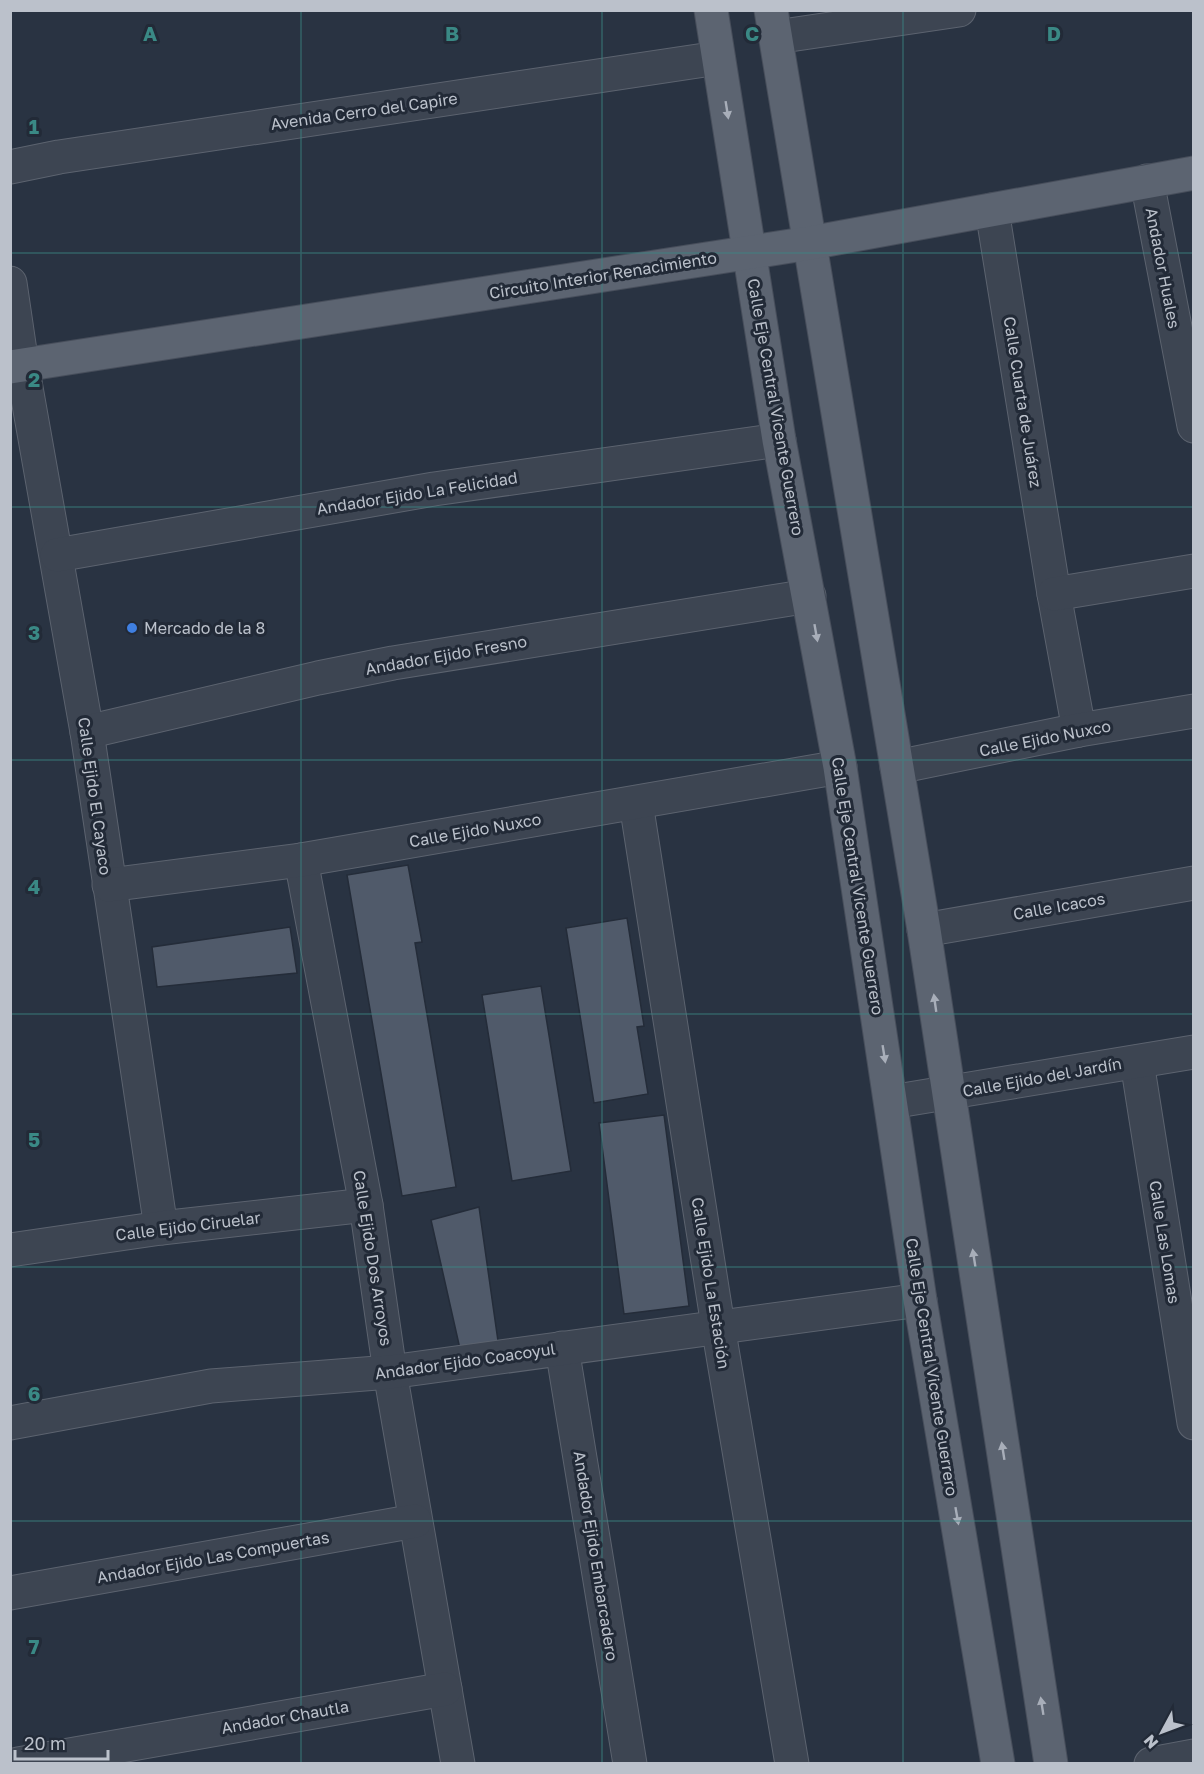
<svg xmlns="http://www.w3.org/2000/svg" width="1204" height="1774" font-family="'Golos Text',sans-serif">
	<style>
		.building { fill: #505a6a; stroke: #242c39; stroke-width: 1.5 }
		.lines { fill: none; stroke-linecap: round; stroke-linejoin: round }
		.minor-casing { stroke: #5c636f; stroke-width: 35 }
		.major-casing { stroke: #474e5b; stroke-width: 35 }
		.minor { stroke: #3d4552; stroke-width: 33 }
		.major { stroke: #5c6471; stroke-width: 33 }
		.oneway { fill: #a8aeb9 }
		.grid { fill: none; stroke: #3a8985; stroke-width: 1.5; stroke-opacity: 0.55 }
		.shop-dot { fill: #3f7fe0; stroke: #222a37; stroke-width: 2 }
		.labels { text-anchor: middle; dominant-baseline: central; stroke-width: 6; stroke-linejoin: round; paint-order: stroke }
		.street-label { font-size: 16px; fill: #bbc1cb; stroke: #222a37 }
		.poi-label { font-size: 16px; fill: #bbc1cb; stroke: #222a37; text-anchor: start }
		.grid-label { font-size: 20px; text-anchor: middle; font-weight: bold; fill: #3a8985; stroke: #222a37; stroke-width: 6; stroke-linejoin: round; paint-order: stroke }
	</style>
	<rect width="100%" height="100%" fill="#293342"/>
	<!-- building -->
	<g class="building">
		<polygon points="408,865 422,942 415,943 456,1187 402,1196 347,875"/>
		<polygon points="627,918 644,1026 637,1027 648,1094 594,1103 566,928"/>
		<polygon points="290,927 297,973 157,987 152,947"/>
		<polygon points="541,986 571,1171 512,1181 482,995"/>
		<polygon points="664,1115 689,1306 624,1314 599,1123"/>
		<polygon points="479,1207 498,1341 460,1349 431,1220"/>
	</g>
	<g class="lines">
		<defs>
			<g id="minor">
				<polyline points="776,37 959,10"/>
				<polyline points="10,167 59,157 718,58"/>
				<polyline points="1147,181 1194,426"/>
				<polyline points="992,210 1054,594 1079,730"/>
				<polyline points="10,283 22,365 87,732 161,1228"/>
				<polyline points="57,555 434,489 779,440"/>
				<polyline points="1054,594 1194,571"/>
				<polyline points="87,732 318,678 393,663 809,596"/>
				<polyline points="897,767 1079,730 1194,711"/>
				<polyline points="636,803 718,1326 792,1764"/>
				<polyline points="301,860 366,1205 390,1372 458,1764"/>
				<polyline points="109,885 301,860 840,767"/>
				<polyline points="924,930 1194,883"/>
				<polyline points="1137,1062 1194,1423"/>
				<polyline points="891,1102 1194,1052"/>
				<polyline points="10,1250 161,1228 366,1205"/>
				<polyline points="562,1348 630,1764"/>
				<polyline points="10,1423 211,1386 390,1372 920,1300"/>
				<polyline points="10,1593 415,1521"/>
				<polyline points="18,1764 445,1689"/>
				<polyline points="1151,1764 1194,1756"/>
			</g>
			<g id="major">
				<polyline points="711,10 779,440 840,767 920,1300 998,1764"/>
				<polyline points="771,10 924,930 1051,1764"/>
				<polyline points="10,367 810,243 1194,173"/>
			</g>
		</defs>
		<!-- minor casing -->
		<use href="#minor" class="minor-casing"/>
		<!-- major casing -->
		<use href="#major" class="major-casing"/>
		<!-- minor -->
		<use href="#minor" class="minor"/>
		<!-- major -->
		<use href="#major" class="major"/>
	</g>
	<!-- one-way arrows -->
	<defs><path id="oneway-solid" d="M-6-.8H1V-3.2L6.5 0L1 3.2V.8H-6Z" transform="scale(1.5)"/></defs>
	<g class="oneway">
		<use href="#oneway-solid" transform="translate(727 110) rotate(81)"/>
		<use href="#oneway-solid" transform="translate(816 633) rotate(80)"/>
		<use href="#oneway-solid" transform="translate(935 1003) rotate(-98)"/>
		<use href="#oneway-solid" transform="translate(884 1054) rotate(81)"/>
		<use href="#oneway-solid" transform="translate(974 1258) rotate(-99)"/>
		<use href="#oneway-solid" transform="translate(1003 1451) rotate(-99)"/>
		<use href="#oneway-solid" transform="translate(957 1516) rotate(80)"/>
		<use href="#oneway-solid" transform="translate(1042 1706) rotate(-99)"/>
	</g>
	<!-- grid -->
	<path class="grid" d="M301 10V1764M602 10V1764M903 10V1764M10 253H1194M10 507H1194M10 760H1194M10 1014H1194M10 1267H1194M10 1521H1194"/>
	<!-- markers -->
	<circle class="shop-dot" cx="132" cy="628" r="6"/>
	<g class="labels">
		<!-- street labels -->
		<g class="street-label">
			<text transform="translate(364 111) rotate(-8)">Avenida Cerro del Capire</text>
			<text transform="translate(1163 268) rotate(79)">Andador Huales</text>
			<text transform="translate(603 275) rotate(-9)">Circuito Interior Renacimiento</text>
			<text transform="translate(1023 402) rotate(81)">Calle Cuarta de Juárez</text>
			<text transform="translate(776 407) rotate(80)">Calle Eje Central Vicente Guerrero</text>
			<text transform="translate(417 493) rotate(-9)">Andador Ejido La Felicidad</text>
			<text transform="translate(446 655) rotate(-10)">Andador Ejido Fresno</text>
			<text transform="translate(1045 738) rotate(-11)">Calle Ejido Nuxco</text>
			<text transform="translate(95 796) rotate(82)">Calle Ejido El Cayaco</text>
			<text transform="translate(475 830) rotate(-10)">Calle Ejido Nuxco</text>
			<text transform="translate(858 886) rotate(81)">Calle Eje Central Vicente Guerrero</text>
			<text transform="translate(1059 906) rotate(-10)">Calle Icacos</text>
			<text transform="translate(1042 1077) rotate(-10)">Calle Ejido del Jardín</text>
			<text transform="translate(188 1226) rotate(-7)">Calle Ejido Ciruelar</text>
			<text transform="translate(1165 1242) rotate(81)">Calle Las Lomas</text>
			<text transform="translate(373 1258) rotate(81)">Calle Ejido Dos Arroyos</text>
			<text transform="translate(711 1283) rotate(81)">Calle Ejido La Estación</text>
			<text transform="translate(465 1361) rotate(-8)">Andador Ejido Coacoyul</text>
			<text transform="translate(932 1367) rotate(81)">Calle Eje Central Vicente Guerrero</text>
			<text transform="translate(596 1556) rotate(81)">Andador Ejido Embarcadero</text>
			<text transform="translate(213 1557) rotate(-10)">Andador Ejido Las Compuertas</text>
			<text transform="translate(285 1717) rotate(-10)">Andador Chautla</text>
		</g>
		<!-- poi labels -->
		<g class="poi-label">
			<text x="144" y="628">Mercado de la 8</text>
		</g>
	</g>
	<g class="grid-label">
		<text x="150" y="41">A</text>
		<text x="452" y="41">B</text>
		<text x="752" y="41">C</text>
		<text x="1054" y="41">D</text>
		<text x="34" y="134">1</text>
		<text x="34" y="387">2</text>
		<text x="34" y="640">3</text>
		<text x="34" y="894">4</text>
		<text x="34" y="1147">5</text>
		<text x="34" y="1401">6</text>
		<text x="34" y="1654">7</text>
	</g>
	<!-- border -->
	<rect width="1204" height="1774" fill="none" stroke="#bbc1cb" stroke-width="24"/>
	<!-- north arrow -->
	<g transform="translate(1162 1732) rotate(229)" stroke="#222a37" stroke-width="4.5" paint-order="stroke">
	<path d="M0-4.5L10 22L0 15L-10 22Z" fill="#bbc1cb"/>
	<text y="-9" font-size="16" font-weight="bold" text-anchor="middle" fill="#bbc1cb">N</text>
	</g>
	<!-- scale -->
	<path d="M15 1750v9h93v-9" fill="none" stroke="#bbc1cb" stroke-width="3"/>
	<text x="24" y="1750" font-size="18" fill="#bbc1cb" stroke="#222a37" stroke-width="4.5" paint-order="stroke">20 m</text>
</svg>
